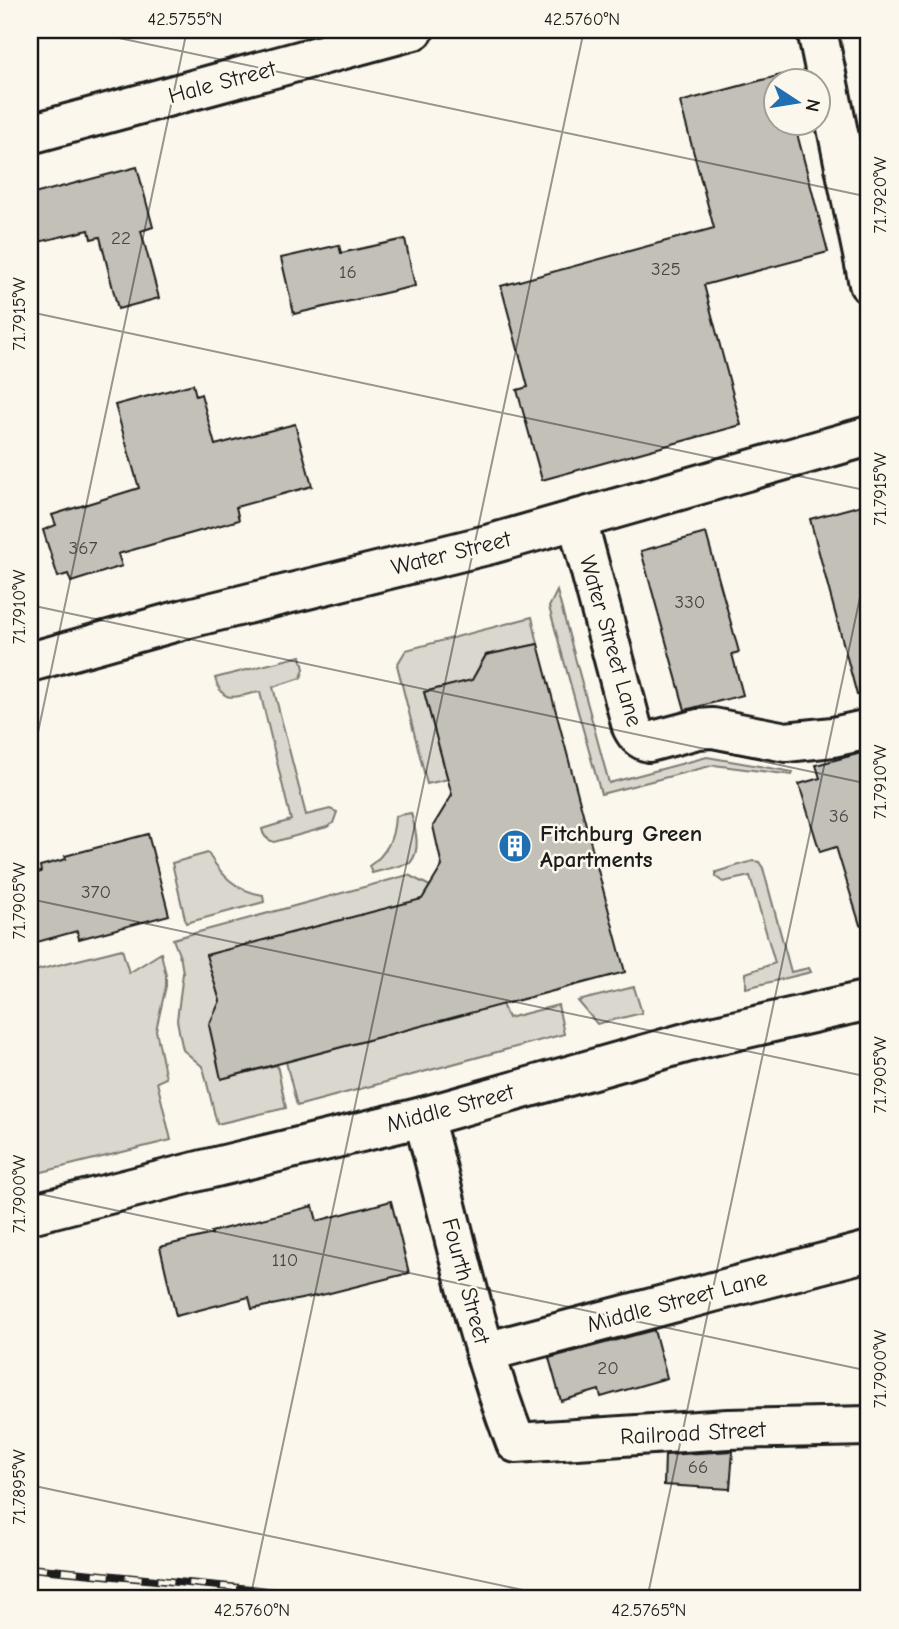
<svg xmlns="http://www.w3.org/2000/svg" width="899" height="1629" font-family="'Comic Neue',sans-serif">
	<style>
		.green { fill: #dad7ce; stroke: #7b7a75; stroke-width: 2 }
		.building { fill: #c3c0b8; stroke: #1c1c1c; stroke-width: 2 }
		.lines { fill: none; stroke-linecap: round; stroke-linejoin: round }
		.minor-casing { stroke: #1c1c1c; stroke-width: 44 }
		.highway-casing { stroke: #1c1c1c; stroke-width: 44 }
		.minor { stroke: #fbf7ec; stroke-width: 38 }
		.highway { stroke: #fbf7ec; stroke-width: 38 }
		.rail-casing { stroke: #1c1c1c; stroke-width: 8 }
		.rail { stroke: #fbf7ec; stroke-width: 5; stroke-dasharray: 16; stroke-linecap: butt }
		.ticks { fill: none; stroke: #1c1c1c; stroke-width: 2; stroke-opacity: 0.45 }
		.labels { text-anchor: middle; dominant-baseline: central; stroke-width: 5; stroke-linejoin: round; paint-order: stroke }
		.number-label { font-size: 19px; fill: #464543 }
		.street-label { font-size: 23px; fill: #1c1c1c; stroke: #fbf7ec }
		.poi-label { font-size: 23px; font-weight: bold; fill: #1c1c1c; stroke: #fbf7ec; text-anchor: start }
		.neatline { fill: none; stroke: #1c1c1c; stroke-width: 2.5 }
		.ticks-label { font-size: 18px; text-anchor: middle; fill: #1c1c1c }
	</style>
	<rect width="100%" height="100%" fill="#fbf7ec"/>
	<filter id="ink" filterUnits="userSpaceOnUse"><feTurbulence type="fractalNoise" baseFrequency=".0143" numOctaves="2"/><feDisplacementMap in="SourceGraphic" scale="14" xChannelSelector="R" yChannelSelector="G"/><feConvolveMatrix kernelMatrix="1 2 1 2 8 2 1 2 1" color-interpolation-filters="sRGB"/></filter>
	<g filter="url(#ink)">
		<!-- green -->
		<g class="green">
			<polygon points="557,591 609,783 707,757 793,772 792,775 714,765 601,794 549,607"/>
			<polygon points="532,617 538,644 486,655 472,680 424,692 448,779 427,784 397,665 406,650"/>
			<path d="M301 656 304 669 301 678 273 687 306 815 330 809 337 812 333 823 327 827 274 842C267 840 263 836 262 829L291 820 260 692C237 695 223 707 215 678Z"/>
			<path d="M411 813C415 828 422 850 410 863L372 873 369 866C387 854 394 838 395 816Z"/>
			<path d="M208 853C221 875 236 891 263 895L264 902 186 923 172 863Z"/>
			<polygon points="753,861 759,862 763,868 791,972 809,968 811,972 746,988 746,973 775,963 750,876 723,882 716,877 716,872"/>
			<polygon points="408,875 430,886 422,899 207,955 220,1001 221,1079 277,1065 286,1108 217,1124 203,1067 183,1050 180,1036 177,1020 183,973 181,960 173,939"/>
			<polygon points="122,949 129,973 161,953 166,975 166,986 156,1030 166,1078 157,1082 171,1140 30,1175 30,972"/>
			<polygon points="634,987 642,1013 597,1024 578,1001"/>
			<polygon points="502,1004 508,1018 558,1005 564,1034 297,1106 286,1062"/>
		</g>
		<!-- building -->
		<g class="building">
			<polygon points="781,75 782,80 776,80 776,122 794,122 828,252 704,285 741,425 542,480 517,390 528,387 501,286 714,228 680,102"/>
			<polygon points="137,167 153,227 141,231 159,298 118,309 100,237 91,239 89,230 30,244 30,195"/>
			<polygon points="405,239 415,286 294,314 281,258 339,245 341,253"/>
			<polygon points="193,384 196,396 201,394 215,445 295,424 312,486 236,507 239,520 118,554 122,566 71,582 68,574 58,577 43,530 56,525 52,515 139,488 115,405"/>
			<polygon points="869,503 869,693 857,695 810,519"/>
			<polygon points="706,533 739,652 732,654 743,695 685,710 641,551"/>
			<polygon points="538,644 625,972 221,1079 209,1025 220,1001 206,955 422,899 442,866 433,826 452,795 424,692 472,680 486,655"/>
			<polygon points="869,751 869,923 860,925 836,847 820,852 799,784 820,778 816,765"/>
			<polygon points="148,834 169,915 79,939 77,931 30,944 30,875 41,872 40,866 66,859 65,856"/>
			<polygon points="391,1201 409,1273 326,1294 252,1309 249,1297 176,1316 160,1247 212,1234 211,1232 313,1206 317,1221"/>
			<polygon points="654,1330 667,1378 601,1397 599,1390 561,1401 549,1358"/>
			<polygon points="733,1451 730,1489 664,1485 665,1455"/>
		</g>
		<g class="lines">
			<defs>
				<g id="minor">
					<polyline points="817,30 869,284"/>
					<polyline points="30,134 414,30"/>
					<path d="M577 519 632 727C636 735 640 740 649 742L698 729 713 728 786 742 833 737 869 729"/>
					<path d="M423 1117C453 1225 475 1338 516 1443L728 1429 869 1426"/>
					<polyline points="30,1214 199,1171 423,1117 703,1038 869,1000"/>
					<polyline points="485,1352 869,1251"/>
				</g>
				<polyline id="highway" points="30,662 185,619 491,544 869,436"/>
			</defs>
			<!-- minor casing -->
			<use href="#minor" class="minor-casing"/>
			<!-- highway casing -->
			<use href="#highway" class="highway-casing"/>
			<!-- minor -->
			<use href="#minor" class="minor"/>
			<!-- highway -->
			<use href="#highway" class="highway"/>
			<defs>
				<polyline id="rail" points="30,1568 251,1589 327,1599"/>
			</defs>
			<!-- rail casing -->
			<use href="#rail" class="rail-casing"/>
			<!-- rail -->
			<use href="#rail" class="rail"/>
		</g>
	</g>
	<!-- ticks -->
	<path class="ticks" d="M81 30 869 197M30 312 869 491M30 605 869 784M30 770 187 30M30 899 869 1077M30 1192 869 1371M30 1485 565 1599M250 1599 584 30M647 1599 869 555"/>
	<!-- icons -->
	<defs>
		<symbol id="building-disc" viewBox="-11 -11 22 22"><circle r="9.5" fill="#1f6fb2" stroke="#fbf7ec"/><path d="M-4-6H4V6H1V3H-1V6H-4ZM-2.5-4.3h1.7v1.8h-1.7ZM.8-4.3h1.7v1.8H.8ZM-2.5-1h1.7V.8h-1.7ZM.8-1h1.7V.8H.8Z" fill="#fff"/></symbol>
	</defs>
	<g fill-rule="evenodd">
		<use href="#building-disc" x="496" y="827" width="38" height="38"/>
	</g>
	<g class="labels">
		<!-- number labels -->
		<g class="number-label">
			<text x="121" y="238">22</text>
			<text x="666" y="269">325</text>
			<text x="348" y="272">16</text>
			<text x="83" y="548">367</text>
			<text x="690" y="602">330</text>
			<text x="839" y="816">36</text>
			<text x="96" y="892">370</text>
			<text x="285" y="1260">110</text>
			<text x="608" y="1368">20</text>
			<text x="698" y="1467">66</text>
		</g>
		<!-- street labels -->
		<g class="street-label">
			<text transform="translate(222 82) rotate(-15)">Hale Street</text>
			<text transform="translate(451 553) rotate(-14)">Water Street</text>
			<text transform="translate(611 641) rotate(74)">Water Street Lane</text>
			<text transform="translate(450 1108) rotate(-15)">Middle Street</text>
			<text transform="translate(466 1281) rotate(75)">Fourth Street</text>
			<text transform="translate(677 1301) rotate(-15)">Middle Street Lane</text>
			<text transform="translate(693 1433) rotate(-3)">Railroad Street</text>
		</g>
		<!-- poi labels -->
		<g class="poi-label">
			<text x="540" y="833">Fitchburg Green<tspan x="540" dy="26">Apartments</tspan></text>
		</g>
	</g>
	<!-- margin -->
	<rect width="899" height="1629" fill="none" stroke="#fbf7ec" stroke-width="77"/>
	<!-- north arrow -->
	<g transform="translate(797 102) rotate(102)"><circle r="33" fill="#fbf7ec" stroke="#a29f99" stroke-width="2"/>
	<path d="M0-5L12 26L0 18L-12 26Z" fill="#1f6fb2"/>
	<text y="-10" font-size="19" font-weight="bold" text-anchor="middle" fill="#1c1c1c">N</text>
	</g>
	<rect x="38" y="38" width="822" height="1552" class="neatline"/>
	<g class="ticks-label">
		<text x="185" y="25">42.5755°N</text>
		<text x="582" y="25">42.5760°N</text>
		<text transform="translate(880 195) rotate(-90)" y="6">71.7920°W</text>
		<text transform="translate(19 314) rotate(-90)" y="6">71.7915°W</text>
		<text transform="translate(880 489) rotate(-90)" y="6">71.7915°W</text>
		<text transform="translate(19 607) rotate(-90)" y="6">71.7910°W</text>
		<text transform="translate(880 782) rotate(-90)" y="6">71.7910°W</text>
		<text transform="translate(19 901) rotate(-90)" y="6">71.7905°W</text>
		<text transform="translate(880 1075) rotate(-90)" y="6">71.7905°W</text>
		<text transform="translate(19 1194) rotate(-90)" y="6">71.7900°W</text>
		<text transform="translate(880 1369) rotate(-90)" y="6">71.7900°W</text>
		<text transform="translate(19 1487) rotate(-90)" y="6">71.7895°W</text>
		<text x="252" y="1616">42.5760°N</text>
		<text x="649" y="1616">42.5765°N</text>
	</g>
</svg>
